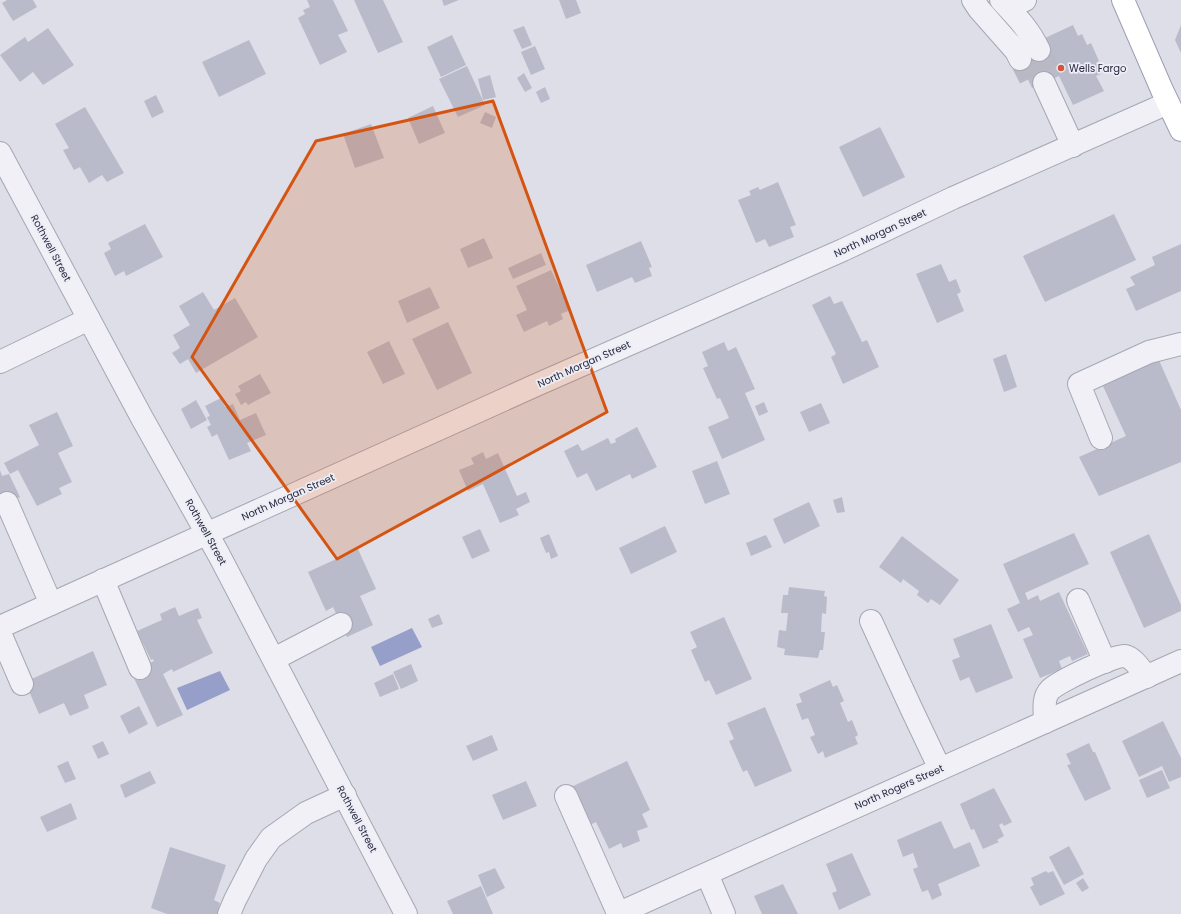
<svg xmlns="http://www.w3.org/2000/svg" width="1181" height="914" font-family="Poppins,sans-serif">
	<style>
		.water { fill: #969fc9 }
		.building { fill: #babbca }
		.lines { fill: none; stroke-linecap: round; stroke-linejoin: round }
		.minor-tunnel { stroke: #b8b9c5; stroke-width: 22; stroke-dasharray: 22 11; stroke-linecap: butt }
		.minor-casing { stroke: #a6a7b4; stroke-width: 24 }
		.major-casing { stroke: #9c9eb3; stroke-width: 24 }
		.minor { stroke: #f0f0f6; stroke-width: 22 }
		.major { stroke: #fff; stroke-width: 22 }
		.marked { fill: #d55411; fill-opacity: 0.2; stroke: #d55411; stroke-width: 3; stroke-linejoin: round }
		.poi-dot { fill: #d2553c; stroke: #ecedf5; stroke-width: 1.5 }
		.labels { text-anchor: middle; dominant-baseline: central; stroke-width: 3.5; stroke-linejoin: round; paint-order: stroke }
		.poi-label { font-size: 10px; fill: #26273e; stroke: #ecedf5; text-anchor: start }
		.street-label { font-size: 10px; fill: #26273e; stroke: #ecedf5 }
	</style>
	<rect width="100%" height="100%" fill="#dddee7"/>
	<!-- water -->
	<g class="water">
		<polygon points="412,628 422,647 380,666 371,647"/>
		<polygon points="220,671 230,690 187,710 177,688"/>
	</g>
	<!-- building -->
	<g class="building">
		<polygon points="7,0 33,0 37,7 13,21 2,3"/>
		<polygon points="307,0 333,0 348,31 338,35 347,52 320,65 298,18 305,14 303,10 310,7"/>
		<polygon points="354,0 383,0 403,42 378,53"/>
		<polygon points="442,0 459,0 444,6"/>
		<polygon points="559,0 576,0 581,13 566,19"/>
		<polygon points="1073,25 1078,36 1082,34 1087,45 1091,43 1099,61 1096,63 1101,74 1096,76 1104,91 1073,105 1059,76 1032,88 1018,59 1043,39"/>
		<polygon points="1181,25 1181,53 1175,40"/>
		<polygon points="524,26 532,45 522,49 513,30"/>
		<polygon points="48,28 74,65 43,85 33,72 20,82 0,55 25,37 28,42"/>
		<polygon points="452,35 466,65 441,77 427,47"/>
		<polygon points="249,40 266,74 219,97 202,62"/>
		<polygon points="535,46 545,69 531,75 521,52"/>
		<polygon points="467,66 485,105 458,117 439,79"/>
		<polygon points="524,73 532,88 525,92 517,78"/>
		<polygon points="490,75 496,97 483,100 478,79"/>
		<polygon points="545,87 550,99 541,103 536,92"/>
		<polygon points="156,95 164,112 152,118 144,101"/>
		<polygon points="433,106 445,133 419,144 408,118"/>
		<polygon points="85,107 124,173 107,182 102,175 89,183 80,167 74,170 63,150 69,148 55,124"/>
		<polygon points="485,112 496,117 492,128 480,123"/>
		<polygon points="371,124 384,158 355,168 343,134"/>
		<polygon points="880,127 905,177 863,197 839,147"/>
		<polygon points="778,182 796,225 790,227 794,237 769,247 765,239 756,243 738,200 751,195 749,191 758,187 760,190"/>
		<polygon points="1114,214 1136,260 1045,302 1023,256"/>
		<polygon points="145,224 163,257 126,276 124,271 115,276 104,253 111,249 108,243"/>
		<polygon points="484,238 493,258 468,268 460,249"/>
		<polygon points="641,241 652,267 649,268 652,276 635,283 632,277 597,292 586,265"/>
		<polygon points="1181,244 1181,291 1136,311 1126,289 1135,285 1130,277 1155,265 1152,257"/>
		<polygon points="541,253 546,265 513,279 508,268"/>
		<polygon points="941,264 949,282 956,279 961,292 957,294 964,311 937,323 916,274"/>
		<polygon points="551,270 570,310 561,314 563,319 549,326 547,321 524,332 516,315 527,310 516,286"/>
		<polygon points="430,287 440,308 407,323 398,301"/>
		<polygon points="203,292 214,310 235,298 258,337 196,373 188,359 180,364 172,353 180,348 173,335 190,325 179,306"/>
		<polygon points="830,296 834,304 842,301 862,342 867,340 879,367 843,384 831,357 836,354 812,305"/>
		<polygon points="448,322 472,373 437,390 412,339"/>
		<polygon points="389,341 405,374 383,384 367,352"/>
		<polygon points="724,342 728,351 736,347 755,389 745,393 765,440 722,459 708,427 729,418 720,398 717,399 703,368 708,366 702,352"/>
		<polygon points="1006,354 1017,387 1004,392 993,359"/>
		<polygon points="1158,358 1181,410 1181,462 1099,496 1079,457 1126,436 1102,384"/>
		<polygon points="260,374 271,393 248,405 246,402 241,405 235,394 241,391 238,386"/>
		<polygon points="221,398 225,407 233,404 240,420 256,413 266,435 247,443 251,451 229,460 217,434 212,437 207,427 211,425 207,417 210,416 205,406"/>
		<polygon points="196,400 207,420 191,429 181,409"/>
		<polygon points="764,402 768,412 759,416 755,406"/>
		<polygon points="821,403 830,423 809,432 800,412"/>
		<polygon points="57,412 73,446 58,453 72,482 59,488 62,494 37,506 18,470 10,474 4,463 39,445 29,425"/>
		<polygon points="637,427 657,467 632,479 630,474 596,491 587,473 577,478 564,451 578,444 582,451 608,438 611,444 616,442 615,439"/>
		<polygon points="483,452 486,459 498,453 517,496 526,492 530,502 516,509 519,515 500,523 483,484 468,491 459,470 474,464 471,458"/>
		<polygon points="717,461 730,494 705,504 692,471"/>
		<polygon points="0,470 2,476 9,474 20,497 0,507"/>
		<polygon points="842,497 845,512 837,513 833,500"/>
		<polygon points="809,502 820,526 784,544 773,519"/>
		<polygon points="665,526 677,552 631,574 619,548"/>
		<polygon points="480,529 490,551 472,559 462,537"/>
		<polygon points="1074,533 1089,564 1025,593 1028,600 1038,595 1040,601 1059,592 1088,654 1072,661 1070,656 1059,661 1062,669 1040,678 1023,639 1033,635 1029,627 1018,632 1007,609 1020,603 1003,564"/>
		<polygon points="549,534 558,556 551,559 549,552 546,553 540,538"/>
		<polygon points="1149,534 1181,605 1181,611 1144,628 1110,552"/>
		<polygon points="766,535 772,547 751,556 746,543"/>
		<polygon points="902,536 959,580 940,605 931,599 928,603 917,595 919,591 903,579 901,583 879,567"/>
		<polygon points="358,549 376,589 360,596 373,625 347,637 333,607 326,611 308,572"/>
		<polygon points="789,587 825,591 824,596 827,597 826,614 822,613 821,632 825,632 823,650 820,650 818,658 784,655 785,649 777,647 779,630 786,631 788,613 781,613 783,595 788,595"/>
		<polygon points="175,607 179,616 198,608 202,618 197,620 213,653 173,672 172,669 163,674 183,715 157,727 131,672 154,661 153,659 151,660 137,631 162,620 160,614"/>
		<polygon points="439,614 443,624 432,628 428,619"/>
		<polygon points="724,617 752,679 716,695 709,680 705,682 691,650 697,647 690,632"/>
		<polygon points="991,624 1013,678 976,693 969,677 960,681 952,660 960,657 953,639"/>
		<polygon points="93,651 107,685 84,695 89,708 70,716 64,703 39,714 25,682"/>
		<polygon points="411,664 418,681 401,689 393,672"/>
		<polygon points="393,674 399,689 380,697 374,683"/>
		<polygon points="830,680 833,687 837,685 844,701 840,703 848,722 852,720 858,735 855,737 858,744 825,758 823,751 818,754 810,737 815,735 808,718 802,720 796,704 802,702 799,694"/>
		<polygon points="139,706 148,724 129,734 120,716"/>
		<polygon points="765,707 792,771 755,787 747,770 743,772 729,741 734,739 727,723"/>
		<polygon points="1163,721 1181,758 1181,777 1169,782 1162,766 1139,777 1122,741"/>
		<polygon points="492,735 498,750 473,761 466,746"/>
		<polygon points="103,741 109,754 98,759 92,746"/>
		<polygon points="1089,743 1093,752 1095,752 1111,789 1085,801 1067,765 1071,764 1066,754"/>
		<polygon points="68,761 76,779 65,783 57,766"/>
		<polygon points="627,761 650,810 642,814 648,827 637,831 640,841 623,848 621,843 609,849 596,822 590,825 571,787"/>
		<polygon points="1162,770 1170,788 1147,798 1139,780"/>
		<polygon points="150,771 156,783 125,798 120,785"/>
		<polygon points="526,781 537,806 503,820 492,795"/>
		<polygon points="994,788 1012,822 1004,826 1002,823 999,825 1004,836 997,840 999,842 983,849 974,829 971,830 960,804"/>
		<polygon points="71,803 77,819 47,832 40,817"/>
		<polygon points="941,821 954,849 970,842 980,866 938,884 942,895 932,900 928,890 922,892 913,869 918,867 913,853 903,857 897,840"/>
		<polygon points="1069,846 1084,874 1064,885 1049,857"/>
		<polygon points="170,847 226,865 214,900 220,903 217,914 167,914 151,908"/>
		<polygon points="852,853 871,895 839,910 832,893 837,891 826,864"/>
		<polygon points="495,868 505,888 487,897 478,875"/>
		<polygon points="1046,871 1048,873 1053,871 1065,894 1040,906 1030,887 1034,885 1031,878"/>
		<polygon points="1083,878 1089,888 1082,892 1076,883"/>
		<polygon points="783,884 798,914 762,914 754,896"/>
		<polygon points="481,886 493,914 453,914 447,901"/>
	</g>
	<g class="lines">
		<!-- minor-tunnel -->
		<g class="minor-tunnel">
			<polyline points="1039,50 1052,79"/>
			<polyline points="1020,59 1034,87"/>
		</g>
		<defs>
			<g id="minor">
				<polyline points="973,0 979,9 1016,51 1020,59"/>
				<path d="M1001 0C1016 16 1029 29 1039 50"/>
				<polyline points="1023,1 1025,0"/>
				<polyline points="1044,83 1073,146"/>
				<polyline points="0,153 142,418 219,555 406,914"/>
				<polyline points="0,362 89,319"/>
				<polyline points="1101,438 1079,384 1149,352 1181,344"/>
				<polyline points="7,503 51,604"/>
				<polyline points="103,580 140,668"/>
				<polyline points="1078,600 1105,662"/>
				<polyline points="871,621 911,708 940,769"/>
				<polyline points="0,627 534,386 843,250 953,198 1168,103"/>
				<polyline points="0,633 22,684"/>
				<polyline points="274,659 341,624"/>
				<path d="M1045 722C1045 712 1042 698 1050 690 1057 682 1116 654 1125 656 1134 658 1141 670 1147 677"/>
				<polyline points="566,796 618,913"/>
				<polyline points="707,874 724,914"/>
				<polyline points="229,914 235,900 256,859 271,838 306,813 345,795"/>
				<polyline points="617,914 1181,661"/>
			</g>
			<polyline id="major" points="1123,0 1162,90 1181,130"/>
		</defs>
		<!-- minor casing -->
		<use href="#minor" class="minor-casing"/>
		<!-- major casing -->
		<use href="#major" class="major-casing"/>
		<!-- minor -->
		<use href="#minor" class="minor"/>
		<!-- major -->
		<use href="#major" class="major"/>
	</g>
	<!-- marked area -->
	<path class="marked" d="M493 101 607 412 337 559 192 357 316 141Z"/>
	<!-- markers -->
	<circle class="poi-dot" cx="1061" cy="68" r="4"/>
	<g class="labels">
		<!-- poi labels -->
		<g class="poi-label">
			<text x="1069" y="68">Wells Fargo</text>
		</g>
		<!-- street labels -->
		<g class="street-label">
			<text transform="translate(880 233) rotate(-25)">North Morgan Street</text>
			<text transform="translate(51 248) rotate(62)">Rothwell Street</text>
			<text transform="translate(584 364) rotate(-24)">North Morgan Street</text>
			<text transform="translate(288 497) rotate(-24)">North Morgan Street</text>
			<text transform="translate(206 532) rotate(61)">Rothwell Street</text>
			<text transform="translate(899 787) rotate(-24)">North Rogers Street</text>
			<text transform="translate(357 819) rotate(62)">Rothwell Street</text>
		</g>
	</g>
</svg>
